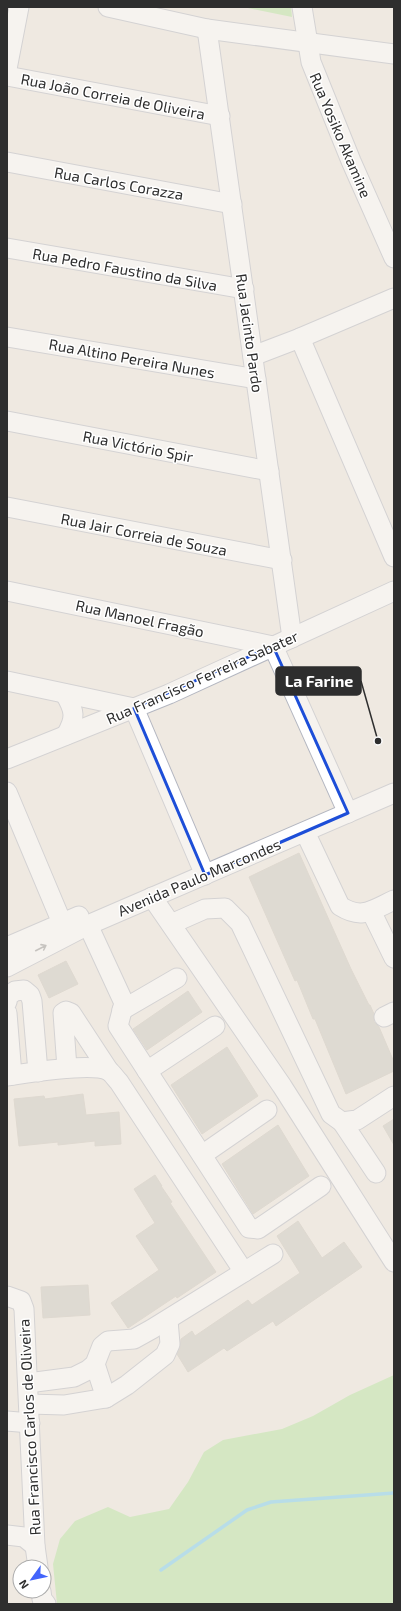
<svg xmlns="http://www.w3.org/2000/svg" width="401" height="1611" font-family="'Exo 2',sans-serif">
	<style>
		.green { fill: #b6e59e }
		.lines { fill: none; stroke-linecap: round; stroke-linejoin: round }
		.stream { stroke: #75cff0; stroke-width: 3.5 }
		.building { fill: #cbc7bf; stroke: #cbc5ba }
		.minor-casing { stroke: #b4b7c1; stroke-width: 21 }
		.minor { stroke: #fff; stroke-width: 19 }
		.oneway { stroke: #969696 }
		.marked { fill: none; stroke: #1d4ed8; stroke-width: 3; stroke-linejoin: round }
		.labels { text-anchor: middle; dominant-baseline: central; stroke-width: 3; stroke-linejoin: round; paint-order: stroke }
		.street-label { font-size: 15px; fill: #2e2e2e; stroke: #fff }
		.leader { fill: none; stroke: #2e2e2e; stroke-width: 1.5 }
		.callout-dot { fill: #2e2e2e; stroke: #fff; stroke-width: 1.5 }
		.callout { fill: #2e2e2e; stroke: #2e2e2e; stroke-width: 1.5 }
		.callout-label { font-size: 16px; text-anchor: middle; font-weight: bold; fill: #fff }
	</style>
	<rect width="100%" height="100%" fill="#efe9e1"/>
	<!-- green -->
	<g class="green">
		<polygon points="243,7 291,7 292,17"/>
		<polygon points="394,1375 394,1604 57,1604 53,1564 60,1539 75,1521 108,1507 130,1517 169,1509 188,1482 204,1452 223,1440 282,1429 313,1416 350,1395"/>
	</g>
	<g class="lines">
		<!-- stream -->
		<polyline class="stream" points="161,1570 247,1510 271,1502 394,1493"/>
	</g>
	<!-- building -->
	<g class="building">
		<polygon points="299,853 351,969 369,1005 370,1005 374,1014 374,1022 379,1027 394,1062 394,1071 346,1094 315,1019 313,1019 297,980 295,981 249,877"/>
		<polygon points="66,961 78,984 49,998 38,975"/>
		<polygon points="188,991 202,1012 147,1050 133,1029"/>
		<polygon points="227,1047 258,1096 202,1134 171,1085"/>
		<polygon points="83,1094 86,1115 119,1112 121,1144 95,1146 95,1141 58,1145 58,1142 19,1146 14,1099 44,1096 45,1099"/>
		<polygon points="394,1119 394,1145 383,1126"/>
		<polygon points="278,1125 309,1176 253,1214 222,1164"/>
		<polygon points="155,1175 162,1186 161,1186 172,1202 170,1203 216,1272 177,1298 176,1296 128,1328 111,1303 159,1270 136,1236 155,1223 134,1189"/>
		<polygon points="298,1221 322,1258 344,1242 362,1267 276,1326 273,1321 227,1351 224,1348 188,1372 177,1354 180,1348 181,1339 192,1331 195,1336 248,1300 252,1305 300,1273 277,1236"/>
		<polygon points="88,1285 90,1315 43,1318 41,1287"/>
	</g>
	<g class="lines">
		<defs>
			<g id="minor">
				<polyline points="108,7 207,29 394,54"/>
				<polyline points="302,7 311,62 351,161 394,258"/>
				<polyline points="207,29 292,638"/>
				<polyline points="7,69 19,7"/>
				<polyline points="7,76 220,116"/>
				<polyline points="7,162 232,204"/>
				<polyline points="7,248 244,289"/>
				<polyline points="7,337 256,379"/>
				<polyline points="300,338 394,557"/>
				<polyline points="253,356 300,338 394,298"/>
				<polyline points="7,421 269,471"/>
				<polyline points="7,507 282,560"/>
				<polyline points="7,591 273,646 348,813"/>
				<polyline points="7,681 134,708 205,875"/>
				<path d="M65 694C75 711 76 718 66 735"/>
				<polyline points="7,759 169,694 394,591"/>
				<polyline points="7,792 62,923"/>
				<path d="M305 832 340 906C362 920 372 910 394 900"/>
				<polyline points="152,897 282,1086 394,1262"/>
				<polyline points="371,911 394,958"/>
				<polyline points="171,924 205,909 225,908 240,923 331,1114 342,1122 357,1120 394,1096"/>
				<polyline points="88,925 124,1003 118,1026 249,1228 258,1229 321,1186"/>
				<polyline points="7,947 79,916"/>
				<polyline points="7,967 88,925 394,793"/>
				<polyline points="7,1002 8,996 15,991 24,990 30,995 32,1001 38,1072"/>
				<polyline points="122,1010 177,978"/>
				<polyline points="7,1013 12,1075"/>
				<polyline points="384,1017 394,1012"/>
				<polyline points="67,1068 63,1013 66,1011 71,1013 109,1071"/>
				<polyline points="147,1071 215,1026"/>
				<path d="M7 1076C28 1073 92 1062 109 1071 112 1073 116 1079 119 1082L244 1272"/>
				<polyline points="342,1122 376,1173"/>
				<polyline points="202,1155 267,1110"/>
				<polyline points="7,1296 21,1301 24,1309 35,1546 38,1567"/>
				<polyline points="95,1364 106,1398"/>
				<polyline points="28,1383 74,1377 88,1370 95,1364 102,1346 108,1341 134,1339 152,1329 273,1254"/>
				<polyline points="29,1404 64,1405 106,1398 127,1385 165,1355 170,1344 168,1320"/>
				<polyline points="7,1421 30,1423"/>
				<polyline points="7,1535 24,1537 35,1546"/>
				<polyline points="41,1591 42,1599 46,1604"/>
			</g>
		</defs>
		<!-- minor casing -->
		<use href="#minor" class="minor-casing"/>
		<!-- minor -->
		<use href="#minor" class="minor"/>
	</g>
	<!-- one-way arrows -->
	<defs><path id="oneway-shaft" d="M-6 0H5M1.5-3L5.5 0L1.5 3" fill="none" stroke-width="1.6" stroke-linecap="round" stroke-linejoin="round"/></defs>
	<use class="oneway" href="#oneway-shaft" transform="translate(41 948) rotate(-27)"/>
	<!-- marked area -->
	<path d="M0 0H401V1611H0ZM273 646 348 813 205 875 134 708Z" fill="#efe9e1" fill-opacity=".55" fill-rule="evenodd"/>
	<path class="marked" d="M273 646 348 813 205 875 134 708Z"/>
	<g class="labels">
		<!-- street labels -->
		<g class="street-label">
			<text transform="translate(113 96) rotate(11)">Rua João Correia de Oliveira</text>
			<text transform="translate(341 135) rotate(67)">Rua Yosiko Akamine</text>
			<text transform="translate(119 183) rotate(10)">Rua Carlos Corazza</text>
			<text transform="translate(125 269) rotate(10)">Rua Pedro Faustino da Silva</text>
			<text transform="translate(250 333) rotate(82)">Rua Jacinto Pardo</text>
			<text transform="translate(132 358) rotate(10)">Rua Altino Pereira Nunes</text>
			<text transform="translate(138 446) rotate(11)">Rua Victório Spir</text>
			<text transform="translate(144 534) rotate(11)">Rua Jair Correia de Souza</text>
			<text transform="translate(140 618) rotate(12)">Rua Manoel Fragão</text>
			<text transform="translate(202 677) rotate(-24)">Rua Francisco Ferreira Sabater</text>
			<text transform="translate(199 877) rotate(-23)">Avenida Paulo Marcondes</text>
			<text transform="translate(29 1427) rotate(-93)">Rua Francisco Carlos de Oliveira</text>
		</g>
	</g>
	<!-- callouts -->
	<path class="leader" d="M378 741L361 681"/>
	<circle class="callout-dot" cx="378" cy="741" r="4"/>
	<rect class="callout" x="276" y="667" width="85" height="28" rx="4"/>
	<g class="callout-label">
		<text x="319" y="687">La Farine</text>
	</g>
	<!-- border -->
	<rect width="401" height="1611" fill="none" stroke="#2e2e2e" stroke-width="16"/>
	<!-- north arrow -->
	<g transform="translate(32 1579) rotate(237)"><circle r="19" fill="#ffffff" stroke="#ababab"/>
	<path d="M0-3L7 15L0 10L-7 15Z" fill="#4264fb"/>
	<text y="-6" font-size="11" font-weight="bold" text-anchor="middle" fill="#2e2e2e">N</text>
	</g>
</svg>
